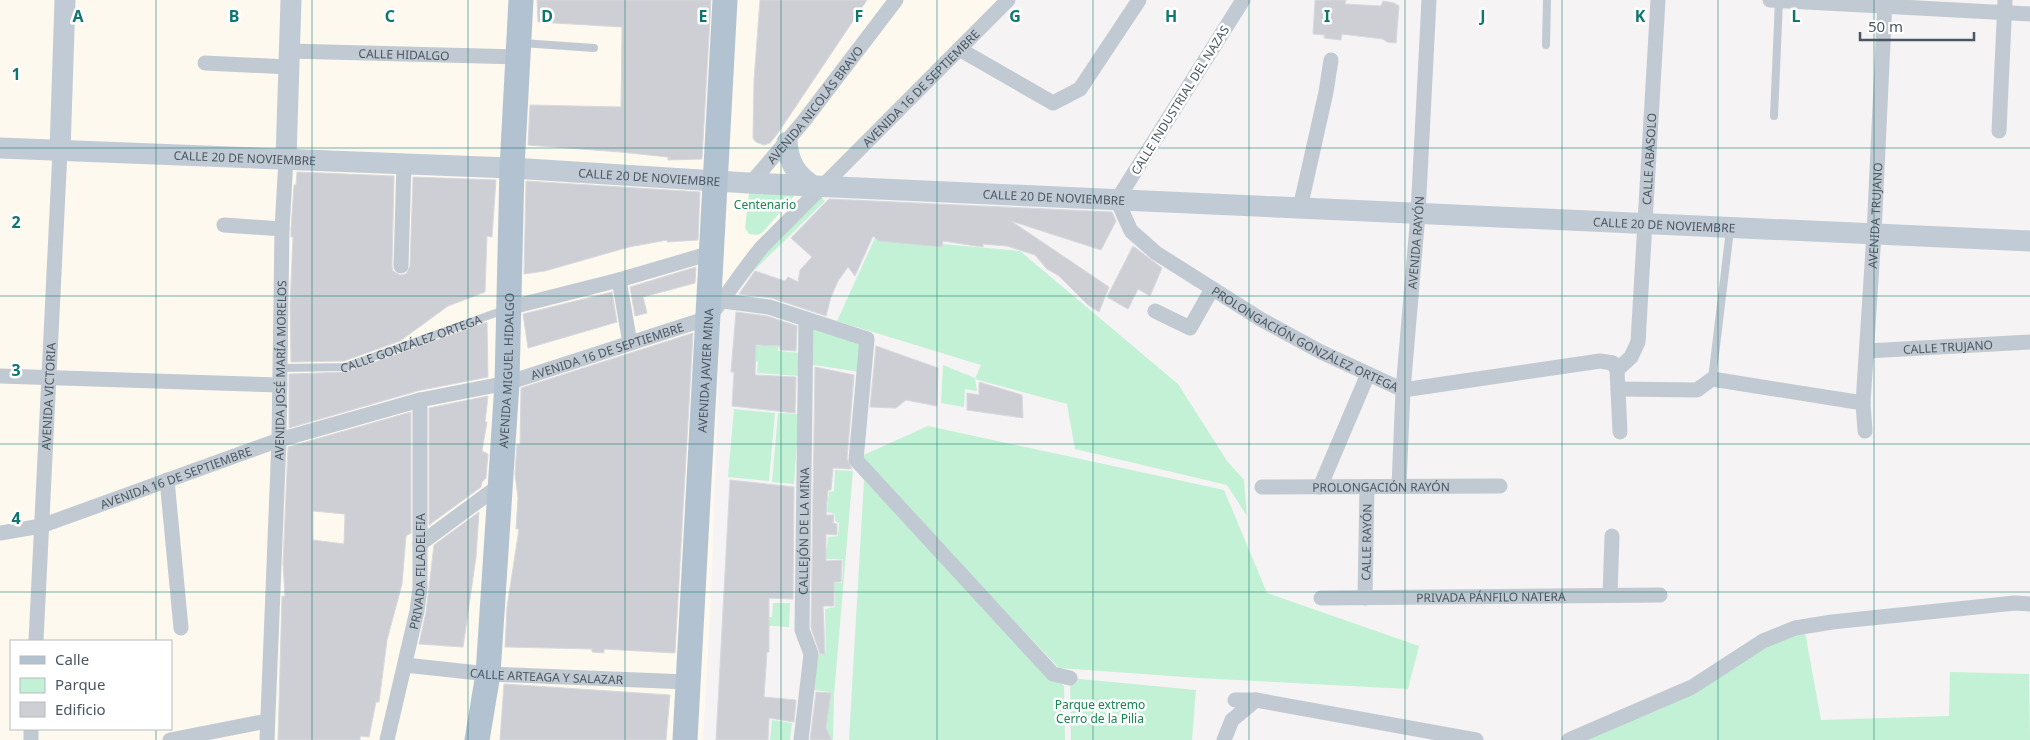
<svg xmlns="http://www.w3.org/2000/svg" width="2030" height="740" font-family="'Noto Sans',sans-serif">
	<style>
		.commercial { fill: #fdf9ef; fill-rule: evenodd }
		.green { fill: #c3f1d5 }
		.building { fill: #cdcfd5; stroke: #d7d9de; fill-rule: evenodd }
		.lines { fill: none; stroke-linecap: round; stroke-linejoin: round }
		.lane { stroke: #c1cad2; stroke-width: 8 }
		.street { stroke: #c1cad2; stroke-width: 15 }
		.secondary { stroke: #c1cbd6; stroke-width: 21 }
		.primary { stroke: #b3c2d1; stroke-width: 25 }
		.grid { fill: none; stroke: #0f766e; stroke-width: 1; stroke-opacity: 0.55 }
		.labels { text-anchor: middle; dominant-baseline: central; stroke-width: 5; stroke-linejoin: round; paint-order: stroke }
		.street-label { font-size: 12px; fill: #4a5661; stroke: #fff }
		.park-label { font-size: 12px; fill: #17864f; stroke: #fff }
		.grid-label { font-size: 16px; text-anchor: middle; font-weight: bold; fill: #0f766e; stroke: #fff; stroke-width: 5; stroke-linejoin: round; paint-order: stroke }
	</style>
	<rect width="100%" height="100%" fill="#f5f3f3"/>
	<!-- commercial -->
	<path class="commercial" d="M0 0H1002L760 242 732 273 721 293 711 602 703 740H0ZM11 641H171V729H11Z"/>
	<!-- green -->
	<g class="green">
		<polygon points="815,192 825,201 735,289"/>
		<polygon points="749,193 795,195 763,232 758,235 749,234 745,228"/>
		<polygon points="875,238 1020,251 1178,384 1227,461 1244,480 1247,516 1227,485 1075,449 1067,404 975,379 981,365 837,321"/>
		<polygon points="809,323 864,341 860,372 808,364"/>
		<polygon points="765,333 779,335 778,351 800,353 799,376 757,373 758,362 753,361 754,346 763,346"/>
		<polygon points="943,365 975,378 977,391 965,389 964,407 941,403"/>
		<polygon points="734,409 775,413 769,481 728,477"/>
		<polygon points="778,413 799,414 794,484 772,482"/>
		<polygon points="928,426 1224,490 1267,593 1419,646 1408,689 1199,678 1059,668 859,457"/>
		<polygon points="835,470 853,471 834,695 833,740 826,730 829,692 806,689 809,655 826,654 825,609 835,607 835,592 816,593 815,583 842,583 843,559 822,559 822,549 827,548 828,537 838,536 839,523 835,521 835,514 827,512 829,492 834,491"/>
		<polygon points="864,480 1064,686 1065,740 849,740"/>
		<polygon points="773,603 790,603 789,627 762,625 762,617 772,617"/>
		<polygon points="1805,632 1821,720 1949,716 1950,672 2029,674 2030,740 1577,740 1768,641"/>
		<polygon points="1070,678 1196,690 1192,740 1071,740"/>
		<polygon points="772,720 792,723 790,740 770,740"/>
	</g>
	<!-- building -->
	<g class="building">
		<polygon points="537,0 711,0 702,159 668,160 668,157 620,152 528,145 530,105 621,107 622,27 538,22"/>
		<polygon points="760,0 867,0 778,133 770,143 764,145 756,142 753,138 754,80"/>
		<polygon points="1315,0 1346,0 1345,4 1381,6 1383,1 1394,3 1399,6 1396,43 1387,42 1383,39 1342,34 1341,40 1324,38 1325,35 1313,34"/>
		<polygon points="297,172 394,176 392,266 393,271 400,275 406,274 410,266 413,177 496,180 492,237 487,236 485,292 448,306 400,341 344,361 291,362 290,305 293,237 291,237 291,229 294,185 296,185"/>
		<polygon points="526,181 700,192 698,240 667,242 667,240 629,247 545,271 524,274"/>
		<polygon points="829,199 1112,212 1116,221 1101,250 1011,221 1109,287 1099,312 1088,305 1059,276 1047,269 1035,255 1007,246 983,244 983,247 943,241 942,247 879,241 873,236 855,276 848,267 838,281 831,297 826,316 772,298 739,294 755,271 785,281 788,277 798,282 800,270 812,257 791,238"/>
		<polygon points="1133,246 1162,268 1150,296 1138,289 1128,309 1107,297"/>
		<polygon points="696,267 695,283 643,297 647,313 635,316 630,287"/>
		<polygon points="612,292 617,322 528,348 523,314"/>
		<polygon points="736,312 767,316 797,326 796,351 780,350 780,346 756,345 755,375 796,377 795,413 732,406 734,372 731,372"/>
		<polygon points="487,322 488,377 417,391 289,428 289,374 347,372"/>
		<polygon points="693,333 675,653 604,649 604,653 592,652 592,649 505,647 507,607 519,529 516,529 518,498 515,474 517,444 520,445 521,388"/>
		<polygon points="876,346 938,368 937,406 906,400 896,408 870,407"/>
		<polygon points="815,367 854,375 847,459 852,469 833,468 831,490 828,490 826,515 834,515 833,523 837,524 837,535 826,534 826,561 842,560 841,582 834,582 834,606 823,606 825,654 820,654 811,628"/>
		<polygon points="979,382 1022,395 1023,418 967,410 967,393 979,395"/>
		<polygon points="488,396 485,422 487,422 482,451 488,454 486,478 482,482 481,487 429,525 429,408"/>
		<path d="M411 412V533L406 536 402 584 387 640 379 702H376L369 737 360 736V740H278L282 596 285 597 283 563 288 447ZM313 511 345 514 344 544 313 540Z"/>
		<polygon points="730,480 794,487 793,599 769,598 769,652 767,652 764,697 796,700 794,722 769,718 768,740 716,740"/>
		<polygon points="479,512 476,557 463,647 419,644 426,612 434,545"/>
		<polygon points="504,684 670,695 666,740 500,740"/>
		<polygon points="816,692 831,693 826,728 832,740 810,740"/>
	</g>
	<g class="lines">
		<!-- lane -->
		<g class="lane">
			<polyline points="522,43 594,48"/>
			<polyline points="1546,45 1547,0"/>
			<polyline points="1774,116 1779,0"/>
			<path id="s1" d="M281 368 345 367 504 310"/>
			<polyline points="1712,379 1730,230"/>
		</g>
		<!-- street -->
		<g class="street">
			<path id="s2" d="M1243 0 1117 200 1131 231 1156 253 1262 320 1321 352 1403 390 1600 361 1613 363 1617 370 1620 432"/>
			<polyline points="1770,0 2030,14"/>
			<polyline points="959,49 1053,103 1080,89 1139,0"/>
			<path id="s3" d="M289 51 518 57"/>
			<polyline points="205,63 288,67"/>
			<polyline points="1999,131 2005,0"/>
			<path id="s4" d="M751 183 803 122 896 0"/>
			<polyline points="1300,208 1326,92 1331,60"/>
			<polyline points="224,225 282,229"/>
			<polyline points="401,266 404,163"/>
			<polyline points="619,280 630,343"/>
			<polyline points="723,301 769,307 867,339 856,460 1053,674 1070,678"/>
			<polyline points="508,308 619,280 711,253"/>
			<polyline points="1155,311 1190,328 1212,289"/>
			<path id="s5" d="M1867 351 2030 342"/>
			<path id="s6" d="M1617 370 1631 357 1638 342 1658 0"/>
			<polyline points="0,376 280,385"/>
			<polyline points="1618,389 1697,390 1712,379 1863,403"/>
			<path id="s7" d="M1865 431 1863 403 1874 234 1885 0"/>
			<polyline points="167,480 181,628"/>
			<path id="s8" d="M1399 486 1403 390 1418 214 1429 0"/>
			<path id="s9" d="M1262 487 1500 486"/>
			<polyline points="1320,487 1368,374"/>
			<path id="s10" d="M0 533 41 526 279 440 420 400 507 383 708 318C728 295 743 269 763 246L1008 0"/>
			<polyline points="420,544 500,485"/>
			<polyline points="1610,595 1612,536"/>
			<path id="s11" d="M1321 598 1660 595"/>
			<path id="s12" d="M1365 598 1367 487"/>
			<path id="s13" d="M36 641 60 151"/>
			<path id="s14" d="M405 665 488 674 688 682"/>
			<polyline points="1235,700 1256,700 1476,740"/>
			<polyline points="31,740 31,729"/>
			<polyline points="170,740 267,721"/>
			<path id="s15" d="M267 740 279 440 282 229 286 159"/>
			<path id="s16" d="M387 740 417 611 420 588V400"/>
			<path id="s17" d="M801 740 811 654 802 630 806 319"/>
			<polyline points="1224,740 1232,720 1256,700"/>
			<polyline points="1569,740 1692,687 1763,641 1795,628 1832,622 2015,603 2030,604"/>
		</g>
		<!-- secondary -->
		<g class="secondary">
			<path d="M787 142C789 164 796 174 813 186"/>
			<path id="s18" d="M0 148 512 168 748 183 2030 241"/>
			<polyline points="60,151 65,0"/>
			<polyline points="286,159 291,0"/>
		</g>
		<!-- primary -->
		<g class="primary">
			<path id="s19" d="M477 740 488 674 507 383 512 168 521 0"/>
			<path id="s20" d="M685 740 725 0"/>
		</g>
	</g>
	<!-- grid -->
	<path class="grid" d="M156 0V641M312 0V740M468 0V740M625 0V740M781 0V740M937 0V740M1093 0V740M1249 0V740M1405 0V740M1562 0V740M1718 0V740M1874 0V740M0 148H2030M0 296H2030M0 444H2030M0 592H2030M156 729V740"/>
	<g class="labels">
		<!-- street labels -->
		<g class="street-label">
			<text stroke="none"><textPath href="#s3" startOffset="115">CALLE HIDALGO</textPath></text>
			<text stroke="none"><textPath href="#s10" startOffset="1055">AVENIDA 16 DE SEPTIEMBRE</textPath></text>
			<text transform="translate(1180 100) rotate(-58)">CALLE INDUSTRIAL DEL NAZAS</text>
			<text stroke="none"><textPath href="#s4" startOffset="101">AVENIDA NICOLÁS BRAVO</textPath></text>
			<text stroke="none"><textPath href="#s18" startOffset="245">CALLE 20 DE NOVIEMBRE</textPath></text>
			<text stroke="none"><textPath href="#s6" startOffset="219">CALLE ABASOLO</textPath></text>
			<text stroke="none"><textPath href="#s18" startOffset="650">CALLE 20 DE NOVIEMBRE</textPath></text>
			<text stroke="none"><textPath href="#s18" startOffset="1055">CALLE 20 DE NOVIEMBRE</textPath></text>
			<text stroke="none"><textPath href="#s7" startOffset="216">AVENIDA TRUJANO</textPath></text>
			<text stroke="none"><textPath href="#s18" startOffset="1666">CALLE 20 DE NOVIEMBRE</textPath></text>
			<text stroke="none"><textPath href="#s8" startOffset="244">AVENIDA RAYÓN</textPath></text>
			<text stroke="none"><textPath href="#s2" startOffset="476">PROLONGACIÓN GONZÁLEZ ORTEGA</textPath></text>
			<text stroke="none"><textPath href="#s1" startOffset="134">CALLE GONZÁLEZ ORTEGA</textPath></text>
			<text stroke="none"><textPath href="#s5" startOffset="81">CALLE TRUJANO</textPath></text>
			<text stroke="none"><textPath href="#s10" startOffset="635">AVENIDA 16 DE SEPTIEMBRE</textPath></text>
			<text stroke="none"><textPath href="#s15" startOffset="370">AVENIDA JOSÉ MARÍA MORELOS</textPath></text>
			<text stroke="none"><textPath href="#s20" startOffset="370">AVENIDA JAVIER MINA</textPath></text>
			<text stroke="none"><textPath href="#s19" startOffset="371">AVENIDA MIGUEL HIDALGO</textPath></text>
			<text stroke="none"><textPath href="#s13" startOffset="245">AVENIDA VICTORIA</textPath></text>
			<text stroke="none"><textPath href="#s10" startOffset="185">AVENIDA 16 DE SEPTIEMBRE</textPath></text>
			<text stroke="none"><textPath href="#s9" startOffset="119">PROLONGACIÓN RAYÓN</textPath></text>
			<text stroke="none"><textPath href="#s17" startOffset="211">CALLEJÓN DE LA MINA</textPath></text>
			<text stroke="none"><textPath href="#s12" startOffset="56">CALLE RAYÓN</textPath></text>
			<text stroke="none"><textPath href="#s16" startOffset="172">PRIVADA FILADELFIA</textPath></text>
			<text stroke="none"><textPath href="#s11" startOffset="170">PRIVADA PÁNFILO NATERA</textPath></text>
			<text stroke="none"><textPath href="#s14" startOffset="142">CALLE ARTEAGA Y SALAZAR</textPath></text>
		</g>
		<!-- park labels -->
		<g class="park-label">
			<text x="765" y="204">Centenario</text>
			<text x="1100" y="704">Parque extremo<tspan x="1100" dy="14">Cerro de la Pilia</tspan></text>
		</g>
	</g>
	<g class="grid-label">
		<text x="78" y="22">A</text>
		<text x="234" y="22">B</text>
		<text x="390" y="22">C</text>
		<text x="547" y="22">D</text>
		<text x="703" y="22">E</text>
		<text x="859" y="22">F</text>
		<text x="1015" y="22">G</text>
		<text x="1171" y="22">H</text>
		<text x="1327" y="22">I</text>
		<text x="1483" y="22">J</text>
		<text x="1640" y="22">K</text>
		<text x="1796" y="22">L</text>
		<text x="16" y="80">1</text>
		<text x="16" y="228">2</text>
		<text x="16" y="376">3</text>
		<text x="16" y="524">4</text>
	</g>
	<!-- legend -->
	<rect x="10" y="640" width="162" height="90" fill="#ffffff" stroke="#b7bbc0"/>
	<rect x="20" y="656" width="25" height="8" fill="#b3c2d1" stroke="#b7bbc0"/>
	<text x="55" y="665" font-size="15" fill="#4a5661">Calle</text>
	<rect x="20" y="678" width="25" height="15" fill="#c3f1d5" stroke="#b7bbc0"/>
	<text x="55" y="690" font-size="15" fill="#4a5661">Parque</text>
	<rect x="20" y="702" width="25" height="15" fill="#cdcfd5" stroke="#b7bbc0"/>
	<text x="55" y="715" font-size="15" fill="#4a5661">Edificio</text>
	<!-- scale -->
	<path d="M1860 32v8h114v-8" fill="none" stroke="#4a5661" stroke-width="2.5"/>
	<text x="1868" y="32" font-size="15" fill="#4a5661" stroke="#ffffff" stroke-width="4" paint-order="stroke">50 m</text>
</svg>
